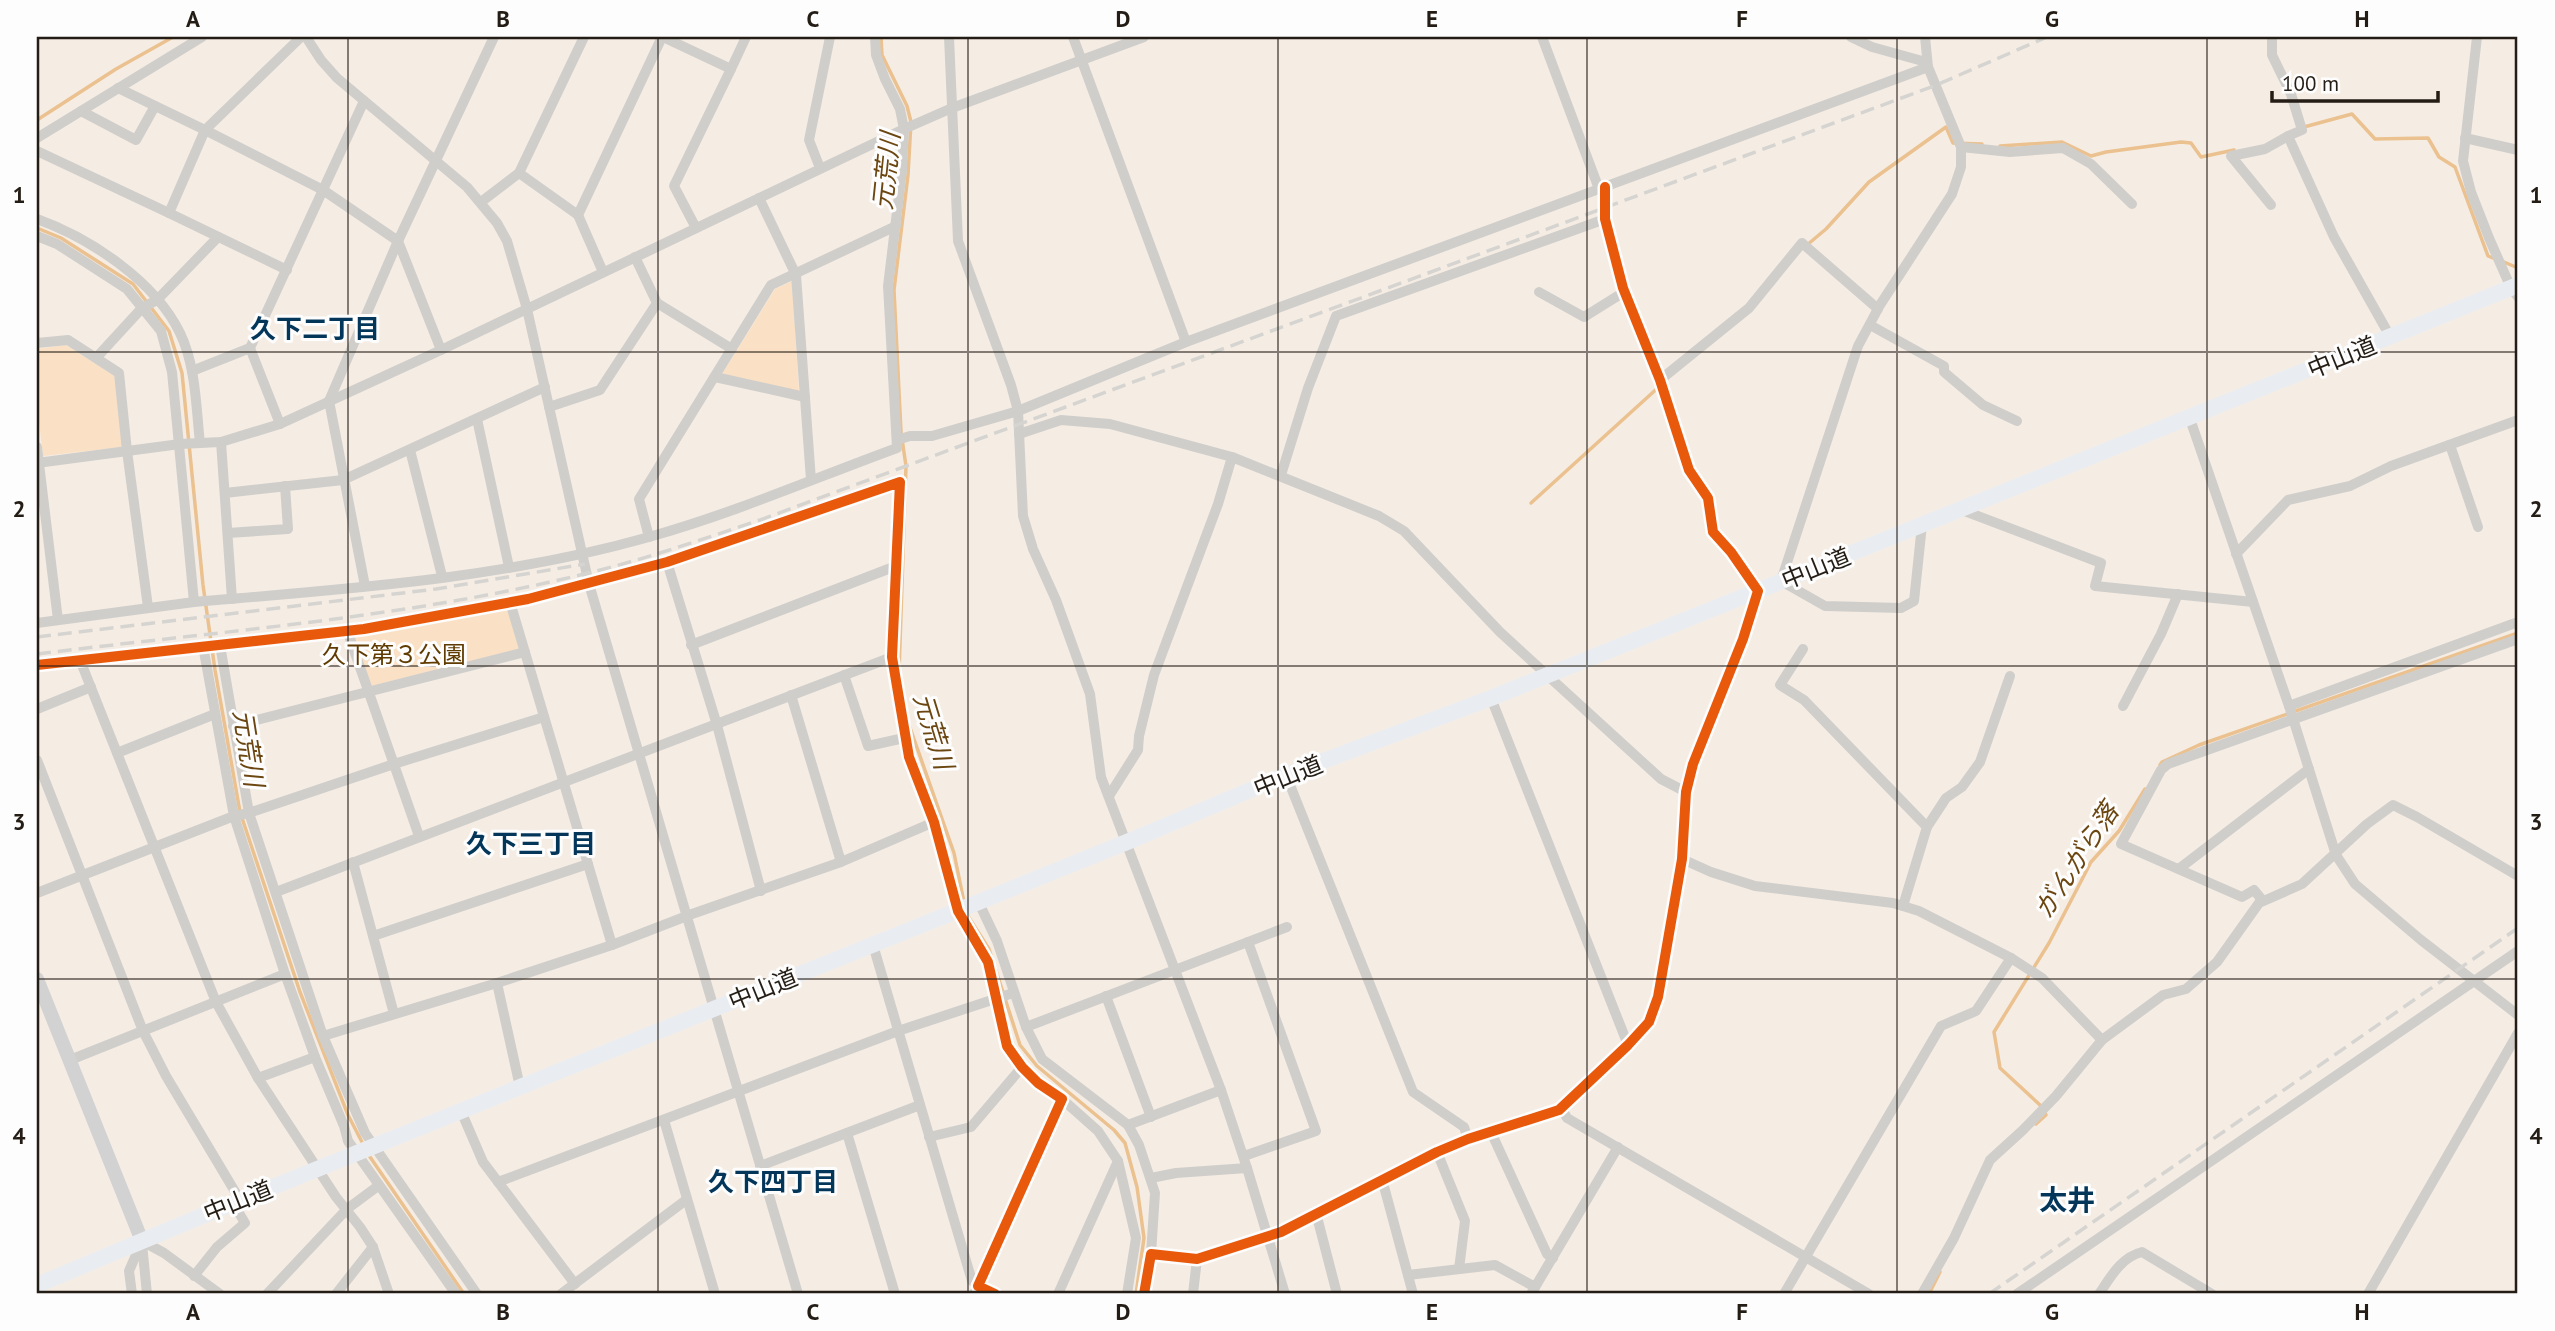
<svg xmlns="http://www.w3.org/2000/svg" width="2555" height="1331" font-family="'PT Sans','Noto Sans JP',sans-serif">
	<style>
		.green { fill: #fae1c5 }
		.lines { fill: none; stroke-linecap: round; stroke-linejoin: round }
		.stream { stroke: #ebc18f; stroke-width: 3.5 }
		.minor { stroke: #d0cecb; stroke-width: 10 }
		.major { stroke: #d2d2d2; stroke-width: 14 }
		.highway { stroke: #e9edf1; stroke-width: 16 }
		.rail { stroke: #d6d4d0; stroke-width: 3.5; stroke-dasharray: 14 7; stroke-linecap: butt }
		.cycleway-casing { stroke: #fdfdfd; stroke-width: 15 }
		.cycleway { stroke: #e8590c; stroke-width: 10 }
		.grid { fill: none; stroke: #241d15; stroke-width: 2; stroke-opacity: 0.55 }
		.labels { text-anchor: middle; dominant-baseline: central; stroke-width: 6; stroke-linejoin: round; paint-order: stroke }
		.street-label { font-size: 24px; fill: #241d15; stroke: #fdfdfd }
		.park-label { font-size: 24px; fill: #603b01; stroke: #fdfdfd }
		.water-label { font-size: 26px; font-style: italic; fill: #6c4611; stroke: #fdfdfd }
		.neighbourhood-label { font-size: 26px; font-weight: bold; fill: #04365a; stroke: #fdfdfd }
		.quarter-label { font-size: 28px; font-weight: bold; fill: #04365a; stroke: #fdfdfd }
		.neatline { fill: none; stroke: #241d15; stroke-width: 2.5 }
		.grid-label { font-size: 23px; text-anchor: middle; font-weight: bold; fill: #241d15 }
	</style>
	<rect width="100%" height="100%" fill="#f5ede4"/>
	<!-- green -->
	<g class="green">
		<polygon points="792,281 799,391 722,374 775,289"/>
		<polygon points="66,345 115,376 123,447 43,456 37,405 37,349"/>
		<polygon points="502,608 509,612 519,649 371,686 354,640 357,634"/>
	</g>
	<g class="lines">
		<!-- stream -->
		<g class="stream">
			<polyline points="881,37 882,55 907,106 911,122 908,175 894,290 901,432 906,466 899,674"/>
			<polyline points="37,120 116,69 173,37"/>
			<polyline points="2304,127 2352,114 2375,139 2428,138 2439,157 2455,167 2488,256 2493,258"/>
			<polyline points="2000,146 2062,142 2091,156 2106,152 2181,142 2191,143 2201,157 2234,150"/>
			<polyline points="37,228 61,238 133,284 169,331 182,373 203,585 215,670 240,812 300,992 348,1115 363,1144"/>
			<polyline points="1807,245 1826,229 1869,182 1946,127 1953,143 1982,144"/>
			<polyline points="2504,262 2518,268"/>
			<polyline points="1531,503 1661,385"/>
			<polyline points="908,722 954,853 964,902"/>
			<polyline points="2160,765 2162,762 2199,745 2518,633"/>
			<polyline points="966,913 989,949 1020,1045 1037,1066 1114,1130 1125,1143 1137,1187 1144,1238 1136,1294"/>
			<polyline points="2036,1124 2046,1115 2040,1105 2000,1068 1994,1032 2049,943 2091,862 2119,831 2145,789"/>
			<polyline points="368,1154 464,1294"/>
			<polyline points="1929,1294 1940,1272"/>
		</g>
		<!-- minor -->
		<g class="minor">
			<polyline points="306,37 321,60 337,78 467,187 497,223 507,241 527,309 589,584 798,1294"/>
			<polyline points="663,37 731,69 674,186 696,228"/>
			<polyline points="949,37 958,241 1011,385 1018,411 1023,516 1033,549 1056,600 1090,694 1101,777 1221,1090 1247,1168 1285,1294"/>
			<polyline points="1073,37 1186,342"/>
			<polyline points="1542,37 1599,189"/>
			<polyline points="1851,37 1872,47 1926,62"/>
			<polyline points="2272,37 2272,55 2291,94 2302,130 2288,136 2334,237 2391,338"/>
			<polyline points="2477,37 2463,161 2471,192 2489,238 2511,288 2518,297"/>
			<polyline points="731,69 746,37"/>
			<polyline points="118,88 205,130 301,37"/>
			<polyline points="81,111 136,140 155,106"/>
			<polyline points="37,138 202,37"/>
			<polyline points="2465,138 2518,150"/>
			<polyline points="1961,147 2010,152 2063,148 2091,164 2132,204"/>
			<polyline points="37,151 169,213"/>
			<polyline points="820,168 809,140 830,37"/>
			<polyline points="519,173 578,215 603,272"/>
			<polyline points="759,198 796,275 811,480"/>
			<polyline points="481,202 519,173 584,37"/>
			<polyline points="2271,205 2231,156 2265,149 2288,136"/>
			<polyline points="578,215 662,37"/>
			<path d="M37 219C90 238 155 281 180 333 196 366 196 407 200 443"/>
			<polyline points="37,236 57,244 127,289 161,331 172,372 194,602 37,623"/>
			<polyline points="287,270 169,213 205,130 323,190 398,241 441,350"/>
			<polyline points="1539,292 1584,317 1624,292"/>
			<polyline points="657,303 732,349"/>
			<polyline points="1870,325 1944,366 1944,372 1983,405 2017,421"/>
			<polyline points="37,343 68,340 119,373 127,451 148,607"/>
			<polyline points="97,357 142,308 157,300 218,237"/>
			<polyline points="192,371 250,348"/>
			<polyline points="715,377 805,397"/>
			<polyline points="1660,380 1749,308 1802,243 1878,309"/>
			<polyline points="549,407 600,390 657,303 635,257"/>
			<polyline points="477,419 509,567"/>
			<polyline points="2190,419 2289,706 2336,855 2355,884 2421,940 2518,1015"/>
			<polyline points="280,424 250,348 364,101"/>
			<polyline points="1019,434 1061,420 1110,424 1232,457 1379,516 1404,531 1500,632 1661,779 1686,792"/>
			<polyline points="897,440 910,436 932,436 1018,411 1186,342 1928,67"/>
			<polyline points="221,442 232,599"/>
			<polyline points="2450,445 2478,527"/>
			<polyline points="37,447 58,620"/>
			<polyline points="410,450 442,576"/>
			<polyline points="37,463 180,444 221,442 280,424 441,350 904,129 952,108 1144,37"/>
			<polyline points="1281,475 1308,388 1336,316 1605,219"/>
			<polyline points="225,493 343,480 545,387"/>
			<polyline points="1962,510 2101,563 2095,586 2253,602"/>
			<polyline points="1922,525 1914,601 1901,608 1825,606 1781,581 1858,346 1880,305 1952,194 1961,167 1961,147 1928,67 1925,37"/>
			<polyline points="228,533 288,529 285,486"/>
			<polyline points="649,537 639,499 771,285 896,226"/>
			<polyline points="2236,554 2288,500 2350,486 2391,466 2518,420"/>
			<polyline points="667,562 717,725 761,891"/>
			<polyline points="365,586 329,401 398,241 494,37"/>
			<path d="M194 602C346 589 501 579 649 537 734 513 815 478 897 448L888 286 902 170 904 129 900 109 885 79 876 55 875 37"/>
			<polyline points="510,602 612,945"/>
			<polyline points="347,630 419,836"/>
			<polyline points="220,645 249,813 323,1036 365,1133 477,1294"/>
			<polyline points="691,645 896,566"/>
			<polyline points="203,646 234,816 285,974 315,1057 344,1126 348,1141 456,1294"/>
			<polyline points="1803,649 1780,685 1804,700 1927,827"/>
			<polyline points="80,660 216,1002 258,1078 336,1197 360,1227 373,1247 389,1294"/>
			<polyline points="37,665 364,629 528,599 667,562 900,482 892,657 909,757 934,822 958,911 988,962 1007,1046 1022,1067 1038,1083 1062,1099 978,1286 995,1294"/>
			<polyline points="844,675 868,746 904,738"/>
			<polyline points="791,695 841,862"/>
			<polyline points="1491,698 1628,1045"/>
			<polyline points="2123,706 2161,634 2178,594"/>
			<polyline points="2289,706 2518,622"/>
			<polyline points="37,709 91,687"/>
			<polyline points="233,726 525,652"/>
			<polyline points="117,753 215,714"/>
			<polyline points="37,760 143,1031 166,1076 240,1200"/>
			<polyline points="1286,775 1413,1092 1464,1127 1468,1139"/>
			<polyline points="1109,796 1138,750 1139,736 1154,675 1218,504 1232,457"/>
			<polyline points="1682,859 1711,872 1755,886 1893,903 1919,911 2011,958 2042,978 2102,1040"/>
			<polyline points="353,862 394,1014"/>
			<polyline points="2180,868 2309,769"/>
			<polyline points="276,892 892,657"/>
			<polyline points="37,893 234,816 249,813 394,764 544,717"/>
			<polyline points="978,901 997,941 1026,1027 1042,1059 1128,1125 1139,1145 1155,1193 1151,1254"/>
			<polyline points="2263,901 2254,890 2242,897 2121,844 2161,770 2168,764 2518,639"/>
			<polyline points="1903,906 1927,827 1946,798 1962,787 1980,762 2010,676"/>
			<polyline points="373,936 588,864"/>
			<polyline points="873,945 972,1281 978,1286 974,1294"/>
			<polyline points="497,983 520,1087"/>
			<polyline points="1106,996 1151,1117"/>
			<polyline points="1026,1027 1287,927"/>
			<polyline points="323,1036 497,983 612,945 692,914 841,862 934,822"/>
			<polyline points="70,1060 285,974"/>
			<polyline points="258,1078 315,1057"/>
			<polyline points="1062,1099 1098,1131 1118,1161 1136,1238 1127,1294"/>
			<polyline points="1562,1109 1567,1118 1869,1294"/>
			<polyline points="461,1111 483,1162 575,1284"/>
			<polyline points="664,1120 715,1294"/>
			<polyline points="1128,1125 1221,1090"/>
			<polyline points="1491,1132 1547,1254 1553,1258"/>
			<polyline points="847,1133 895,1294"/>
			<polyline points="929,1137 971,1127 1022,1067"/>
			<polyline points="1437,1152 1465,1221 1459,1269"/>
			<polyline points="1244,1156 1316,1131 1248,942"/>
			<polyline points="760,1166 920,1105"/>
			<polyline points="1151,1178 1176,1173 1247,1168"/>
			<polyline points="1382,1179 1413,1294"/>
			<polyline points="498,1182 898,1031 1013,993"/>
			<polyline points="1316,1213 1337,1294"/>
			<polyline points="142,1241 164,1253 220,1294"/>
			<polyline points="142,1244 147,1294"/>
			<polyline points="1408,1275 1495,1265 1535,1287"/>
			<polyline points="194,1276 217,1247 245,1223 233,1203"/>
			<polyline points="132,1294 129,1271 142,1241"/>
			<polyline points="267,1294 347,1209 378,1186"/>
			<polyline points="336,1294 373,1247"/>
			<polyline points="561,1294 686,1200"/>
			<polyline points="1058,1294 1118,1161"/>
			<polyline points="1144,1294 1151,1254 1197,1259 1281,1232 1437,1152 1468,1139 1559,1110 1628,1045 1649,1022 1658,997 1682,859 1686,792 1693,764 1743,639 1758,591 1731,552 1713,532 1708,498 1689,470 1660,380 1623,288 1605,219 1605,187"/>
			<polyline points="1193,1294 1197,1259"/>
			<polyline points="1531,1294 1618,1147"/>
			<polyline points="1784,1294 1941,1026 1976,1011 2011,958"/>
			<polyline points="1922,1294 1954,1238 1990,1160 2023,1130 2056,1096 2102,1040 2163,995 2186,989 2217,962 2259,903 2302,884 2367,824 2393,805 2417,817 2518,876"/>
			<polyline points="2017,1294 2518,951"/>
			<path d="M2099 1294C2110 1278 2121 1257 2142 1252L2212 1294"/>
			<polyline points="2368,1294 2518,1033"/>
		</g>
		<!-- major -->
		<polyline class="major" points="37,979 142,1241"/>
		<!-- highway -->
		<polyline class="highway" points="37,1285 233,1203 1127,842 1286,775 1491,698 2518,285"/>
		<!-- rail -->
		<g class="rail">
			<polyline points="37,637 436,589 585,564"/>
			<path d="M37 654C220 631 408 618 588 573 646 559 703 539 760 520L1934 86 2047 37"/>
			<polyline points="1989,1294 2518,928"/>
		</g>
		<defs>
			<g id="cycleway">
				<polyline points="37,665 364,629 528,599 667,562 900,482 892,657 909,757 934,822 958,911 988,962 1007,1046 1022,1067 1038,1083 1062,1099 978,1286 995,1294"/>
				<polyline points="1144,1294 1151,1254 1197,1259 1281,1232 1437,1152 1468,1139 1559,1110 1628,1045 1649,1022 1658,997 1682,859 1686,792 1693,764 1743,639 1758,591 1731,552 1713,532 1708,498 1689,470 1660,380 1623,288 1605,219 1605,187"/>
			</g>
		</defs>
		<!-- cycleway casing -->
		<use href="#cycleway" class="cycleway-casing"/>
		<!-- cycleway -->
		<use href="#cycleway" class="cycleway"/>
	</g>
	<!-- grid -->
	<path class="grid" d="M348 37V1294M658 37V1294M968 37V1294M1278 37V1294M1587 37V1294M1897 37V1294M2207 37V1294M37 352H2518M37 666H2518M37 979H2518"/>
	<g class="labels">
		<!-- street labels -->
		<g class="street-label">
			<text transform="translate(2342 357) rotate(-22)">中山道</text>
			<text transform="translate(1816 568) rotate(-22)">中山道</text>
			<text transform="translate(1288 776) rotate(-22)">中山道</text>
			<text transform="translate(763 989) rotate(-22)">中山道</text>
			<text transform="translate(238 1201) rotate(-22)">中山道</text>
		</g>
		<!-- park labels -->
		<g class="park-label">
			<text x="394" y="654">久下第３公園</text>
		</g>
		<!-- water labels -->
		<g class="water-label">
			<text transform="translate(886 171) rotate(-84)">元荒川</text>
			<text transform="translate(934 731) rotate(73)">元荒川</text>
			<text transform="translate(249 748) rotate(81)">元荒川</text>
			<text transform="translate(2076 860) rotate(-57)">がんがら落</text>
		</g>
		<!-- neighbourhood labels -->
		<g class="neighbourhood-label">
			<text x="315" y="328">久下二丁目</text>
			<text x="531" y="843">久下三丁目</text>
			<text x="773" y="1181">久下四丁目</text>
		</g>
		<!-- quarter labels -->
		<g class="quarter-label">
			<text x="2067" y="1199">太井</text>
		</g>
	</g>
	<!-- border -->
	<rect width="2555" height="1331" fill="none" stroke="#fdfdfd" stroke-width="77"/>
	<!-- scale -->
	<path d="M2272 91v10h166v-10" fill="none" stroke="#241d15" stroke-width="3.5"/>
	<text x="2282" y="91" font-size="21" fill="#241d15" stroke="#fdfdfd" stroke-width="5" paint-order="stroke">100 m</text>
	<rect x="38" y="38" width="2478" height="1254" class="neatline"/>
	<g class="grid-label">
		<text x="193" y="27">A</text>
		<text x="503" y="27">B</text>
		<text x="813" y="27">C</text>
		<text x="1123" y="27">D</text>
		<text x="1432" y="27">E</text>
		<text x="1742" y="27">F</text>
		<text x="2052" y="27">G</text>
		<text x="2362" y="27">H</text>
		<text x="19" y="203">1</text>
		<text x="2536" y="203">1</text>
		<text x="19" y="517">2</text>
		<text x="2536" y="517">2</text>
		<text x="19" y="830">3</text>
		<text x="2536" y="830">3</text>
		<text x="19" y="1144">4</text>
		<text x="2536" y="1144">4</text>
		<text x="193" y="1320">A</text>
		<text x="503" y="1320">B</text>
		<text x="813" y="1320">C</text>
		<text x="1123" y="1320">D</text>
		<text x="1432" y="1320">E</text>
		<text x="1742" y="1320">F</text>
		<text x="2052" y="1320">G</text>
		<text x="2362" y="1320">H</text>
	</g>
</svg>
